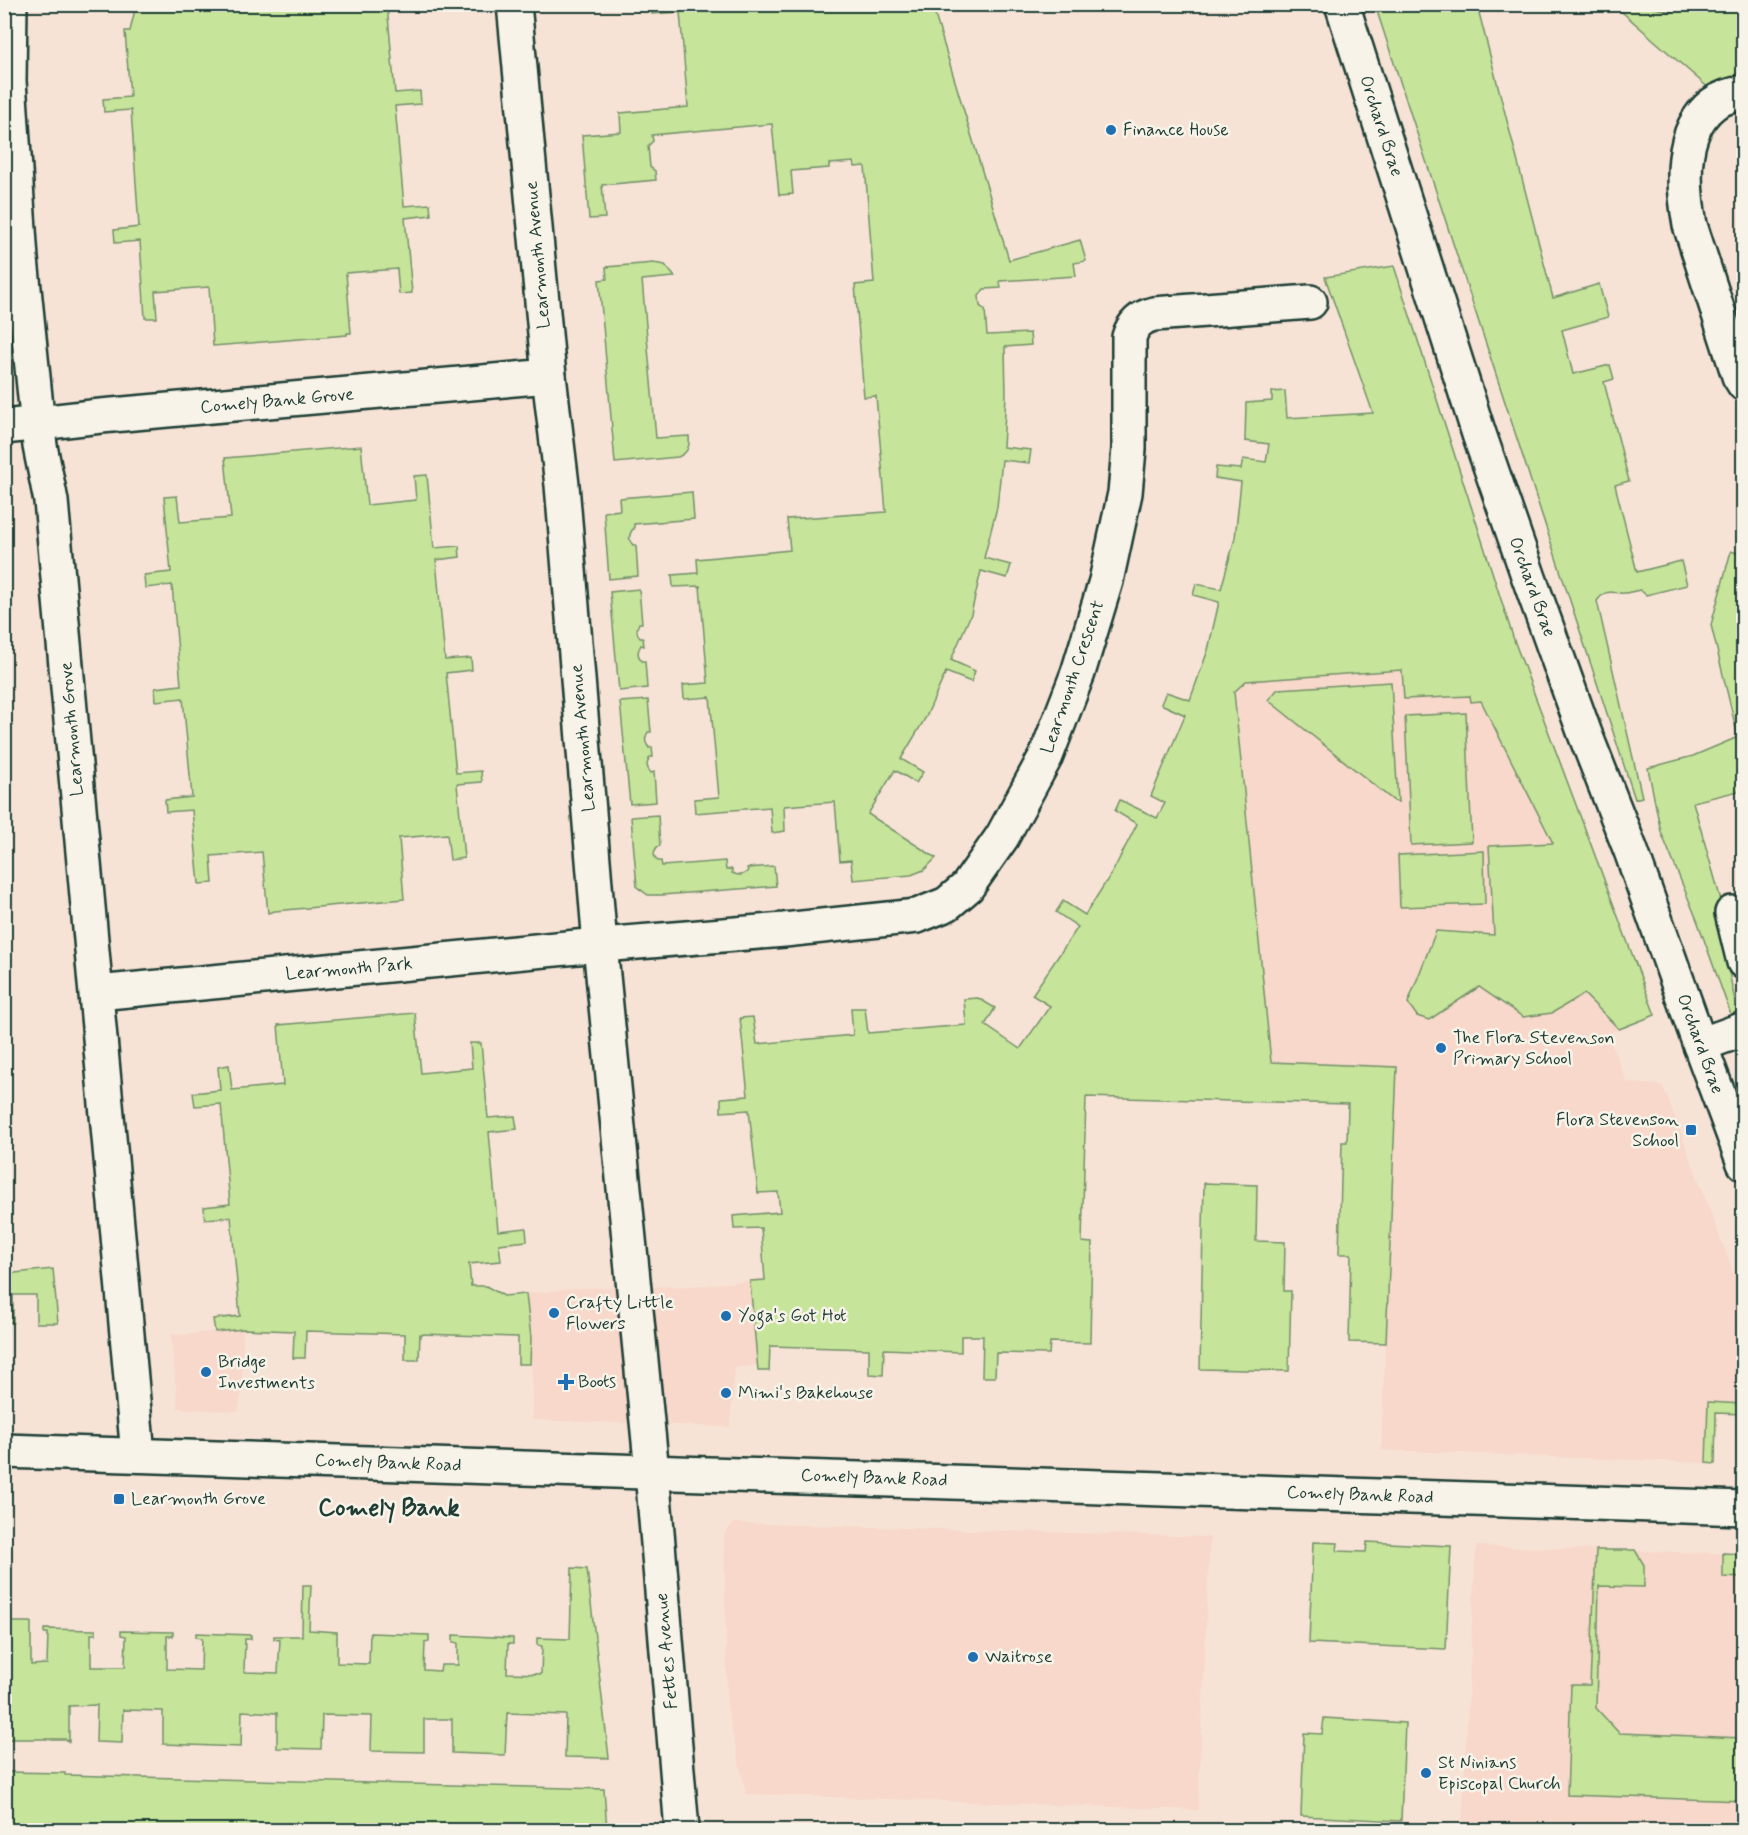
<svg xmlns="http://www.w3.org/2000/svg" width="1748" height="1835" font-family="Mynerve,sans-serif">
	<style>
		.built { fill: #f7d8ca }
		.green { fill: #c7e49b; stroke: #739068; stroke-width: 1.5 }
		.lines { fill: none; stroke-linecap: round; stroke-linejoin: round }
		.minor-casing { stroke: #1f3d34; stroke-width: 38 }
		.tertiary-casing { stroke: #1f3d34; stroke-width: 38 }
		.secondary-casing { stroke: #1f3d34; stroke-width: 38 }
		.minor { stroke: #f7f3e8; stroke-width: 33 }
		.tertiary { stroke: #f7f3e8; stroke-width: 33 }
		.secondary { stroke: #f7f3e8; stroke-width: 33 }
		.poi-dot { fill: #1f6fb2; stroke: #f7f3e8; stroke-width: 2 }
		.labels { text-anchor: middle; dominant-baseline: central; stroke-width: 5; stroke-linejoin: round; paint-order: stroke }
		.street-label { font-size: 18px; fill: #1f3d34; stroke: #f7f3e8 }
		.poi-label { font-size: 18px; fill: #1f3d34; stroke: #f7f3e8; text-anchor: start }
		.district-label { font-size: 24px; font-weight: bold; fill: #1f3d34; stroke: #f7f3e8 }
	</style>
	<rect width="100%" height="100%" fill="#f7e3d6"/>
	<filter id="ink" filterUnits="userSpaceOnUse"><feTurbulence type="fractalNoise" baseFrequency=".0167" numOctaves="2"/><feDisplacementMap in="SourceGraphic" scale="12" xChannelSelector="R" yChannelSelector="G"/><feConvolveMatrix kernelMatrix="1 2 1 2 8 2 1 2 1" color-interpolation-filters="sRGB"/></filter>
	<g filter="url(#ink)">
		<!-- built -->
		<g class="built">
			<polygon points="1514,640 1655,1015 1607,1034 1627,1082 1663,1086 1743,1298 1743,1404 1708,1403 1706,1463 1381,1450 1397,1067 1271,1062 1232,660"/>
			<polygon points="750,1281 757,1365 735,1368 730,1427 532,1420 531,1338 526,1294 577,1288 694,1286"/>
			<polygon points="243,1329 242,1391 238,1412 178,1408 171,1334 181,1335"/>
			<polygon points="734,1523 1210,1537 1198,1810 746,1794 727,1707 724,1534"/>
			<polygon points="1476,1546 1743,1554 1743,1830 1388,1830 1389,1820 1462,1824"/>
		</g>
		<!-- green -->
		<g class="green">
			<polygon points="136,5 387,5 395,93 420,91 421,104 395,106 404,206 430,204 431,215 405,218 412,293 399,294 397,269 346,273 351,333 347,333 347,335 213,346 209,287 155,291 157,318 145,318 140,241 115,243 114,230 139,227 131,110 104,112 103,99 130,97 125,31 130,31"/>
			<polygon points="651,5 932,5 1009,260 1080,240 1086,261 1074,263 1076,276 1000,281 1001,288 984,289 979,296 980,306 985,310 987,335 1030,333 1031,345 1005,347 1006,395 1003,447 1031,450 1029,463 1002,460 997,507 984,558 1011,565 1007,578 981,571 971,614 951,660 975,671 971,682 946,672 926,717 901,759 923,772 916,783 895,770 868,814 936,858 924,870 911,875 853,880 851,860 840,861 835,802 784,806 785,831 772,833 770,807 695,813 694,799 719,797 710,697 684,699 683,685 708,683 700,586 673,587 672,575 698,573 697,559 790,550 787,519 886,512 876,396 864,397 855,285 874,283 865,166 855,167 854,162 829,164 829,168 791,171 793,194 779,195 772,124 652,135 653,141 648,146 650,167 655,171 656,180 602,185 605,218 589,219 582,135 621,132 620,113 688,107 680,12 652,14"/>
			<path d="M1375 5H1477L1553 298 1599 284 1608 317 1562 330 1573 374 1610 365 1614 379 1604 382 1629 481 1615 485 1637 572 1681 561 1687 585 1646 595 1640 590C1634 591 1626 594 1620 593 1608 592 1605 590 1597 601L1642 797 1635 799Z"/>
			<polygon points="1614,5 1643,5 1672,12 1675,5 1743,5 1743,82 1712,91"/>
			<path d="M654 263 665 265 675 277 642 280 656 438 689 436C690 446 688 453 678 457L615 463 599 280 607 279 606 267Z"/>
			<polygon points="1394,266 1514,640 1655,1015 1619,1029 1584,994 1552,1013 1523,1017 1479,987 1429,1020 1417,1016 1408,1003 1436,931 1494,935 1489,846 1553,843 1481,701 1471,702 1470,696 1404,699 1402,670 1246,681 1234,692 1271,1062 1397,1067 1386,1343 1349,1342 1351,1254 1339,1254 1342,1142 1347,1142 1348,1104 1086,1097 1082,1242 1092,1243 1090,1343 1050,1342 1049,1354 996,1353 995,1377 982,1377 983,1336 961,1336 961,1352 884,1349 883,1375 869,1374 869,1349 770,1346 769,1371 758,1371 750,1281 765,1280 761,1228 734,1229 733,1216 780,1212 778,1192 758,1193 749,1110 721,1112 721,1098 748,1096 740,1018 753,1017 757,1044 853,1035 851,1008 865,1008 868,1033 966,1025 964,999 978,998 995,1008 985,1025 1020,1049 1050,1006 1032,995 1078,927 1056,912 1063,901 1085,915 1113,871 1137,824 1115,811 1120,800 1157,818 1165,803 1151,796 1185,715 1161,704 1166,692 1190,700 1208,650 1219,602 1193,595 1196,584 1221,589 1235,538 1241,482 1215,478 1216,467 1241,469 1243,459 1266,462 1269,444 1245,441 1246,403 1272,401 1272,392 1285,391 1287,418 1373,413 1325,277"/>
			<polygon points="361,446 367,505 416,500 414,476 427,475 434,548 459,546 460,557 436,560 445,660 471,658 472,670 446,673 456,773 481,771 482,782 457,784 464,858 450,860 447,834 399,838 404,899 275,911 268,913 262,852 211,856 213,883 199,884 192,810 166,812 165,800 192,797 183,698 156,701 155,688 181,685 172,585 145,588 144,575 171,572 164,497 177,496 180,522 231,518 225,458"/>
			<path d="M692 492 694 519 634 524V529L632 530C629 536 628 539 633 545H636L638 576 609 579 604 512 620 510 619 498Z"/>
			<polygon points="1731,551 1743,555 1743,790 1693,802 1723,907 1717,916 1737,1010 1736,1013 1731,1015 1697,920 1661,832 1648,768 1693,756 1738,737 1711,625"/>
			<path d="M639 589 642 623H639C636 629 636 633 640 638H643L644 646 641 645C637 652 637 655 642 661H645L647 688 619 691 610 592Z"/>
			<polygon points="1391,682 1398,802 1394,801 1268,700 1278,689"/>
			<path d="M648 700 651 732H648C644 739 645 742 649 748L652 747 653 757H650C646 764 646 767 651 773L654 772 656 802 630 804 620 702Z"/>
			<polygon points="1466,713 1472,842 1411,845 1405,716"/>
			<path d="M658 815 660 846 657 847C653 853 653 856 658 861H661L662 866 725 861 726 870 732 869V873C739 876 742 876 748 871L747 868 774 866 776 886 662 895H648L637 887 631 817Z"/>
			<polygon points="1484,851 1485,904 1400,907 1398,855"/>
			<polygon points="415,1013 421,1073 472,1068 470,1043 481,1043 488,1118 515,1116 517,1129 489,1132 498,1231 526,1228 527,1241 499,1244 501,1261 469,1264 471,1286 486,1286 504,1296 526,1294 531,1338 530,1364 518,1364 518,1337 420,1334 419,1360 405,1360 405,1334 306,1331 305,1358 293,1358 294,1331 243,1329 215,1332 213,1319 240,1316 231,1217 205,1219 204,1207 230,1204 221,1104 195,1106 193,1093 220,1090 218,1067 229,1065 232,1090 283,1085 278,1025"/>
			<polygon points="1204,1183 1257,1185 1256,1241 1285,1242 1284,1291 1291,1291 1289,1371 1200,1369"/>
			<polygon points="53,1269 58,1323 36,1323 36,1295 13,1295 13,1322 8,1322 7,1343 5,1343 5,1274"/>
			<polygon points="1708,1402 1743,1404 1743,1414 1716,1413 1715,1464 1706,1463"/>
			<polygon points="1313,1542 1338,1543 1337,1551 1366,1552 1367,1542 1451,1546 1446,1649 1309,1643"/>
			<polygon points="1596,1550 1635,1550 1644,1565 1644,1587 1599,1586 1596,1708 1619,1733 1743,1738 1743,1801 1567,1795 1571,1685 1590,1685"/>
			<polygon points="1723,1553 1743,1554 1743,1578 1723,1577"/>
			<polygon points="572,1568 587,1569 609,1758 565,1757 566,1715 507,1713 505,1755 452,1753 452,1719 424,1719 424,1752 371,1751 372,1716 322,1715 321,1749 277,1748 277,1713 242,1711 241,1747 163,1744 163,1711 123,1710 122,1743 96,1742 97,1705 69,1706 69,1742 65,1739 5,1739 5,1622 31,1622 31,1665 47,1664 48,1633 44,1633 44,1629 96,1630 96,1634 91,1634 91,1667 125,1667 126,1636 121,1635 121,1631 173,1632 173,1636 167,1636 167,1669 201,1670 202,1638 196,1637 196,1633 251,1635 251,1639 245,1639 244,1672 278,1673 280,1640 274,1639 274,1636 302,1636 303,1585 311,1585 309,1630 337,1632 337,1663 369,1664 370,1633 429,1635 429,1641 425,1642 424,1670 440,1671 441,1665 458,1665 458,1643 453,1642 453,1635 513,1638 513,1644 508,1644 507,1673 541,1674 542,1646 537,1645 537,1638 570,1639"/>
			<polygon points="1324,1718 1405,1723 1401,1821 1301,1816 1304,1733 1322,1734"/>
			<polygon points="5,1772 65,1773 65,1775 604,1789 607,1830 5,1830"/>
		</g>
		<g class="lines">
			<defs>
				<g id="minor">
					<polyline points="10,4 9,81 21,259 40,446 51,501 138,1455"/>
					<polyline points="514,4 549,376 562,485 600,945 652,1472 682,1830"/>
					<path d="M1744 92C1733 95 1722 97 1713 104 1678 131 1683 186 1690 225L1739 376 1744 384"/>
					<polyline points="4,427 101,416 549,376"/>
					<polyline points="1732,913 1744,962"/>
					<path d="M97 993 577 947 784 930 917 916 947 904 967 887 1002 837 1046 756 1078 673 1106 581 1125 493 1129 449V337C1133 324 1141 317 1154 314L1310 302"/>
					<polyline points="1700,1045 1744,1029"/>
				</g>
				<polyline id="tertiary" points="1342,4 1479,434 1529,578 1585,734 1631,851 1700,1045 1744,1163"/>
				<polyline id="secondary" points="4,1451 1744,1508"/>
			</defs>
			<!-- minor casing -->
			<use href="#minor" class="minor-casing"/>
			<!-- tertiary casing -->
			<use href="#tertiary" class="tertiary-casing"/>
			<!-- secondary casing -->
			<use href="#secondary" class="secondary-casing"/>
			<!-- minor -->
			<use href="#minor" class="minor"/>
			<!-- tertiary -->
			<use href="#tertiary" class="tertiary"/>
			<!-- secondary -->
			<use href="#secondary" class="secondary"/>
		</g>
	</g>
	<!-- markers -->
	<g class="poi-dot">
		<circle cx="1111" cy="130" r="6"/>
		<circle cx="1441" cy="1048" r="6"/>
		<rect x="1685" y="1124" width="12" height="12" rx="3"/>
		<circle cx="554" cy="1313" r="6"/>
		<circle cx="726" cy="1316" r="6"/>
		<circle cx="206" cy="1372" r="6"/>
		<path d="M563 1373h6v6h6v6h-6v6h-6v-6h-6v-6h6z"/>
		<circle cx="726" cy="1393" r="6"/>
		<rect x="113" y="1493" width="12" height="12" rx="3"/>
		<circle cx="973" cy="1657" r="6"/>
		<circle cx="1426" cy="1773" r="6"/>
	</g>
	<g class="labels">
		<!-- street labels -->
		<g class="street-label">
			<text transform="translate(1381 126) rotate(72)">Orchard Brae</text>
			<text transform="translate(538 255) rotate(-95)">Learmonth Avenue</text>
			<text transform="translate(277 401) rotate(-5)">Comely Bank Grove</text>
			<text transform="translate(1532 587) rotate(70)">Orchard Brae</text>
			<text transform="translate(1073 677) rotate(-71)">Learmonth Crescent</text>
			<text transform="translate(72 729) rotate(-95)">Learmonth Grove</text>
			<text transform="translate(583 738) rotate(-95)">Learmonth Avenue</text>
			<text transform="translate(349 969) rotate(-5)">Learmonth Park</text>
			<text transform="translate(1700 1044) rotate(70)">Orchard Brae</text>
			<text transform="translate(388 1463) rotate(2)">Comely Bank Road</text>
			<text transform="translate(874 1478) rotate(2)">Comely Bank Road</text>
			<text transform="translate(1360 1495) rotate(2)">Comely Bank Road</text>
			<text transform="translate(667 1651) rotate(-95)">Fettes Avenue</text>
		</g>
		<!-- poi labels -->
		<g class="poi-label">
			<text x="1123" y="130">Finance House</text>
			<text x="1453" y="1038">The Flora Stevenson<tspan x="1453" dy="21">Primary School</tspan></text>
			<text x="1679" y="1120" text-anchor="end">Flora Stevenson<tspan x="1679" dy="21">School</tspan></text>
			<text x="566" y="1303">Crafty Little<tspan x="566" dy="21">Flowers</tspan></text>
			<text x="738" y="1316">Yoga's Got Hot</text>
			<text x="218" y="1362">Bridge<tspan x="218" dy="21">Investments</tspan></text>
			<text x="578" y="1382">Boots</text>
			<text x="738" y="1393">Mimi's Bakehouse</text>
			<text x="131" y="1499">Learmonth Grove</text>
			<text x="985" y="1657">Waitrose</text>
			<text x="1438" y="1763">St Ninians<tspan x="1438" dy="21">Episcopal Church</tspan></text>
		</g>
		<!-- district labels -->
		<g class="district-label">
			<text x="389" y="1508">Comely Bank</text>
		</g>
	</g>
	<!-- margin -->
	<rect width="1748" height="1835" fill="none" stroke="#f7f3e8" stroke-width="24"/>
	<rect x="12" y="12" width="1724" height="1811" fill="none" stroke="#1f3d34" stroke-width="2" filter="url(#ink)"/>
</svg>
